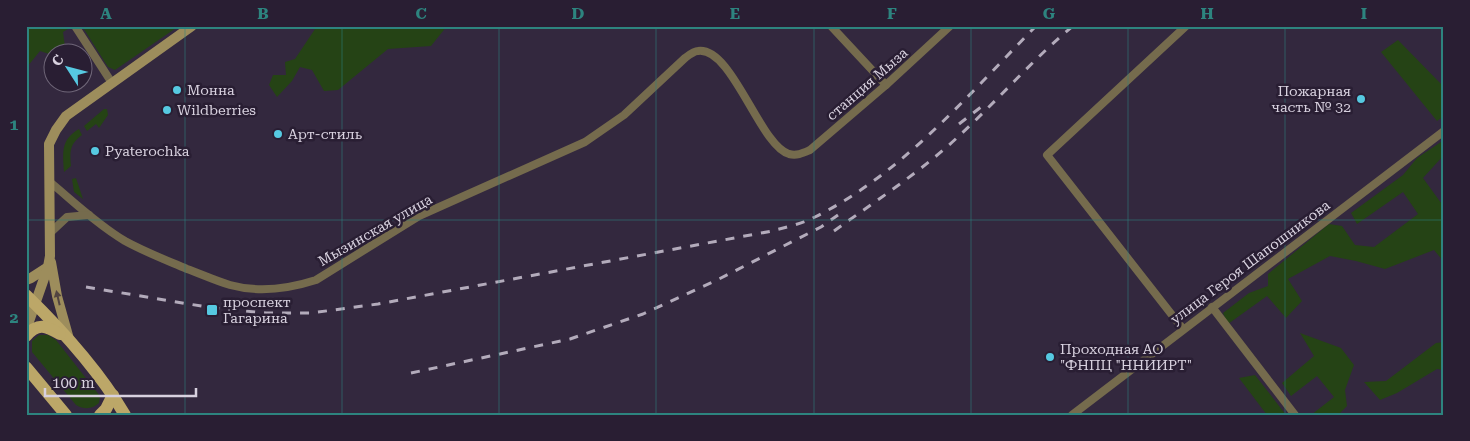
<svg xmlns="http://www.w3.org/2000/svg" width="1470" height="441" font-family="'Roboto Serif',serif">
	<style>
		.green { fill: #254315 }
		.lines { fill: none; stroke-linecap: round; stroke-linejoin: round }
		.street { stroke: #756b4d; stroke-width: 8 }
		.secondary { stroke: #9d8d5c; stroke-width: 10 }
		.primary { stroke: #bca768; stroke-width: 12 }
		.rail { stroke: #b3abbb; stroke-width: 3; stroke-dasharray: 9 9; stroke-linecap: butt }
		.oneway { fill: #524541 }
		.grid { fill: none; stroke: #2d847f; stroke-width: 1; stroke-opacity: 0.55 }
		.poi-dot { fill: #56c9e1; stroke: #291e33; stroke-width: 2 }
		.labels { text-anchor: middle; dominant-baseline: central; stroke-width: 5; stroke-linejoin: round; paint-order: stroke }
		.street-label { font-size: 14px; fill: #d8d1df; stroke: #291e33 }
		.poi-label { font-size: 14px; fill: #d8d1df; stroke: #291e33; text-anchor: start }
		.neatline { fill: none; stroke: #2d847f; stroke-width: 2 }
		.grid-label { font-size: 16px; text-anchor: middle; font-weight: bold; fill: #2d847f }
	</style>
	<rect width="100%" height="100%" fill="#33283e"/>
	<!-- green -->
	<g class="green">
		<polygon points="26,26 73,26 63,32 65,47 59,52 52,52 52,55 40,51 27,67"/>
		<polygon points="82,26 179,26 115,70 108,67"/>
		<polygon points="317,26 447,26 431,46 388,49 338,90 324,91 312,70 300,67 292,81 277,97 269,85 273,75 286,75 285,62 295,59"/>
		<polygon points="1398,40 1444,87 1444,116 1437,121 1381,52"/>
		<polygon points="104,109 107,109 108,115 99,128 96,124 87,131 84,126"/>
		<path d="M79 129 82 135C69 145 70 151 71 166L64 172C63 153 60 140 79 129Z"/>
		<polygon points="1444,140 1444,155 1423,178 1444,207 1444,262 1434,250 1385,269 1356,261 1330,256 1288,279 1302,301 1286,318 1267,296 1228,324 1223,313 1249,293 1268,286 1268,274 1329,224 1342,226 1355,245 1374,247 1418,214 1403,192 1357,224 1351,213 1403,175 1417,158"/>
		<polygon points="76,178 83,199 74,192 72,179"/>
		<polygon points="1300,333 1341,348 1354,365 1345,390 1347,406 1338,415 1311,415 1334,397 1317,376 1291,396 1282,383 1314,356"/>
		<path d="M39 335H48L56 340 100 396 99 403C92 409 85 410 76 405L32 352V341Z"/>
		<polygon points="1444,342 1444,370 1437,369 1397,393 1380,400 1364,382 1386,381 1436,343"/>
		<polygon points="1255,375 1283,411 1286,415 1267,415 1239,378"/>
	</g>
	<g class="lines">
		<!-- street -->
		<g class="street">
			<polyline points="75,26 112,83"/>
			<polyline points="831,26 886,85"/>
			<path d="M50 182C74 202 98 225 125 241 145 252 166 260 187 269 201 274 216 281 230 285 259 293 288 289 316 280L419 216 585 142 624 115 685 58C689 55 694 51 698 51 732 46 760 146 789 154 797 156 803 153 810 150L886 85 950 26"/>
			<polyline points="51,232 67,217 89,215"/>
			<polyline points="1212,307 1295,415"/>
			<polyline points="1183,329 1047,155 1186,26"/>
			<polyline points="1072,415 1444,131"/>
		</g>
		<!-- secondary -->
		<g class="secondary">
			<polyline points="51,262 57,296 69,339"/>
			<polyline points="26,280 31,278 48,267"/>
			<polyline points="26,330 48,267 50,256 49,144 56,130 66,116 192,26"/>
		</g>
		<!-- primary -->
		<g class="primary">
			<path d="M26 295C63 331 99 371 125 415"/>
			<path d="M26 336C38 322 46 326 60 334"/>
			<polyline points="26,367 66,415"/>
			<polyline points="100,415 106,409 113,395"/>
		</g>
		<!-- rail -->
		<g class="rail">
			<polyline points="959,124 981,107"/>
			<path d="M834 231C877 200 922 171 961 134 999 99 1033 59 1073 26"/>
			<path d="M86 287 213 308 266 313H311L378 304 772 231C786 227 802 224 815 217 903 173 968 95 1036 26"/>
			<polyline points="411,373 570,339 643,314 717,280 821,227 838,215"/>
		</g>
	</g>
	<!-- one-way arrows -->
	<defs><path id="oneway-solid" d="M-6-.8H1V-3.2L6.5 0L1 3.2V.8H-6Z" transform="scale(1.25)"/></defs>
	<use class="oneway" href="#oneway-solid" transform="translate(58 298) rotate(-103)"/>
	<!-- grid -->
	<path class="grid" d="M185 26V415M342 26V415M499 26V415M656 26V415M814 26V415M971 26V415M1128 26V415M1285 26V415M26 220H1444"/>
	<!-- markers -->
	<g class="poi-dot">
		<circle cx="177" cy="90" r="5"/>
		<circle cx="1361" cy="99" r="5"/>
		<circle cx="167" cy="110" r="5"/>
		<circle cx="278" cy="134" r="5"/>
		<circle cx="95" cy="151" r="5"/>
		<rect x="206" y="304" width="12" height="12" rx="2.5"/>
		<circle cx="1050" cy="357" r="5"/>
	</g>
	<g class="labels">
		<!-- street labels -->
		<g class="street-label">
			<text transform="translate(867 84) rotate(-41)">станция Мыза</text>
			<text transform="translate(375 230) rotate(-30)">Мызинская улица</text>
			<text transform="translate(1250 262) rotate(-37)">улица Героя Шапошникова</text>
		</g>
		<!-- poi labels -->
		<g class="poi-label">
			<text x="187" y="90">Монна</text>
			<text x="1351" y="91" text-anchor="end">Пожарная<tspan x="1351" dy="16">часть № 32</tspan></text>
			<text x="177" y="110">Wildberries</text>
			<text x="288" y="134">Арт-стиль</text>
			<text x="105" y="151">Pyaterochka</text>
			<text x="223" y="302">проспект<tspan x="223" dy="16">Гагарина</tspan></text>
			<text x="1060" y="349">Проходная АО<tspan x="1060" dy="16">"ФНПЦ "ННИИРТ"</tspan></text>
		</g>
	</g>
	<!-- border -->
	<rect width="1470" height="441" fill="none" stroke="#291e33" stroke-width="55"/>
	<!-- north arrow -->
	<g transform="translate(68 68) rotate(306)"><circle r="24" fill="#291e33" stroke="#6f6678"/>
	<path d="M0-4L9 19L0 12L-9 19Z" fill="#56c9e1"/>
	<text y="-8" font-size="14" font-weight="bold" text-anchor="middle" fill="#d8d1df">С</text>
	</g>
	<!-- scale -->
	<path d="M45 388v8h151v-8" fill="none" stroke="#d8d1df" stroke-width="2.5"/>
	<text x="52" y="388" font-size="15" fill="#d8d1df" stroke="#291e33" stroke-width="4" paint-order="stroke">100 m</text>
	<rect x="28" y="28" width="1414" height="386" class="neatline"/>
	<g class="grid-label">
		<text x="106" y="19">A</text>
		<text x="263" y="19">B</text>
		<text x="421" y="19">C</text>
		<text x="578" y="19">D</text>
		<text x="735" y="19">E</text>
		<text x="892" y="19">F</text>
		<text x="1049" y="19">G</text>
		<text x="1207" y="19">H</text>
		<text x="1364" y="19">I</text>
		<text x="14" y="130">1</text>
		<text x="14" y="323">2</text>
	</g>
</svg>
